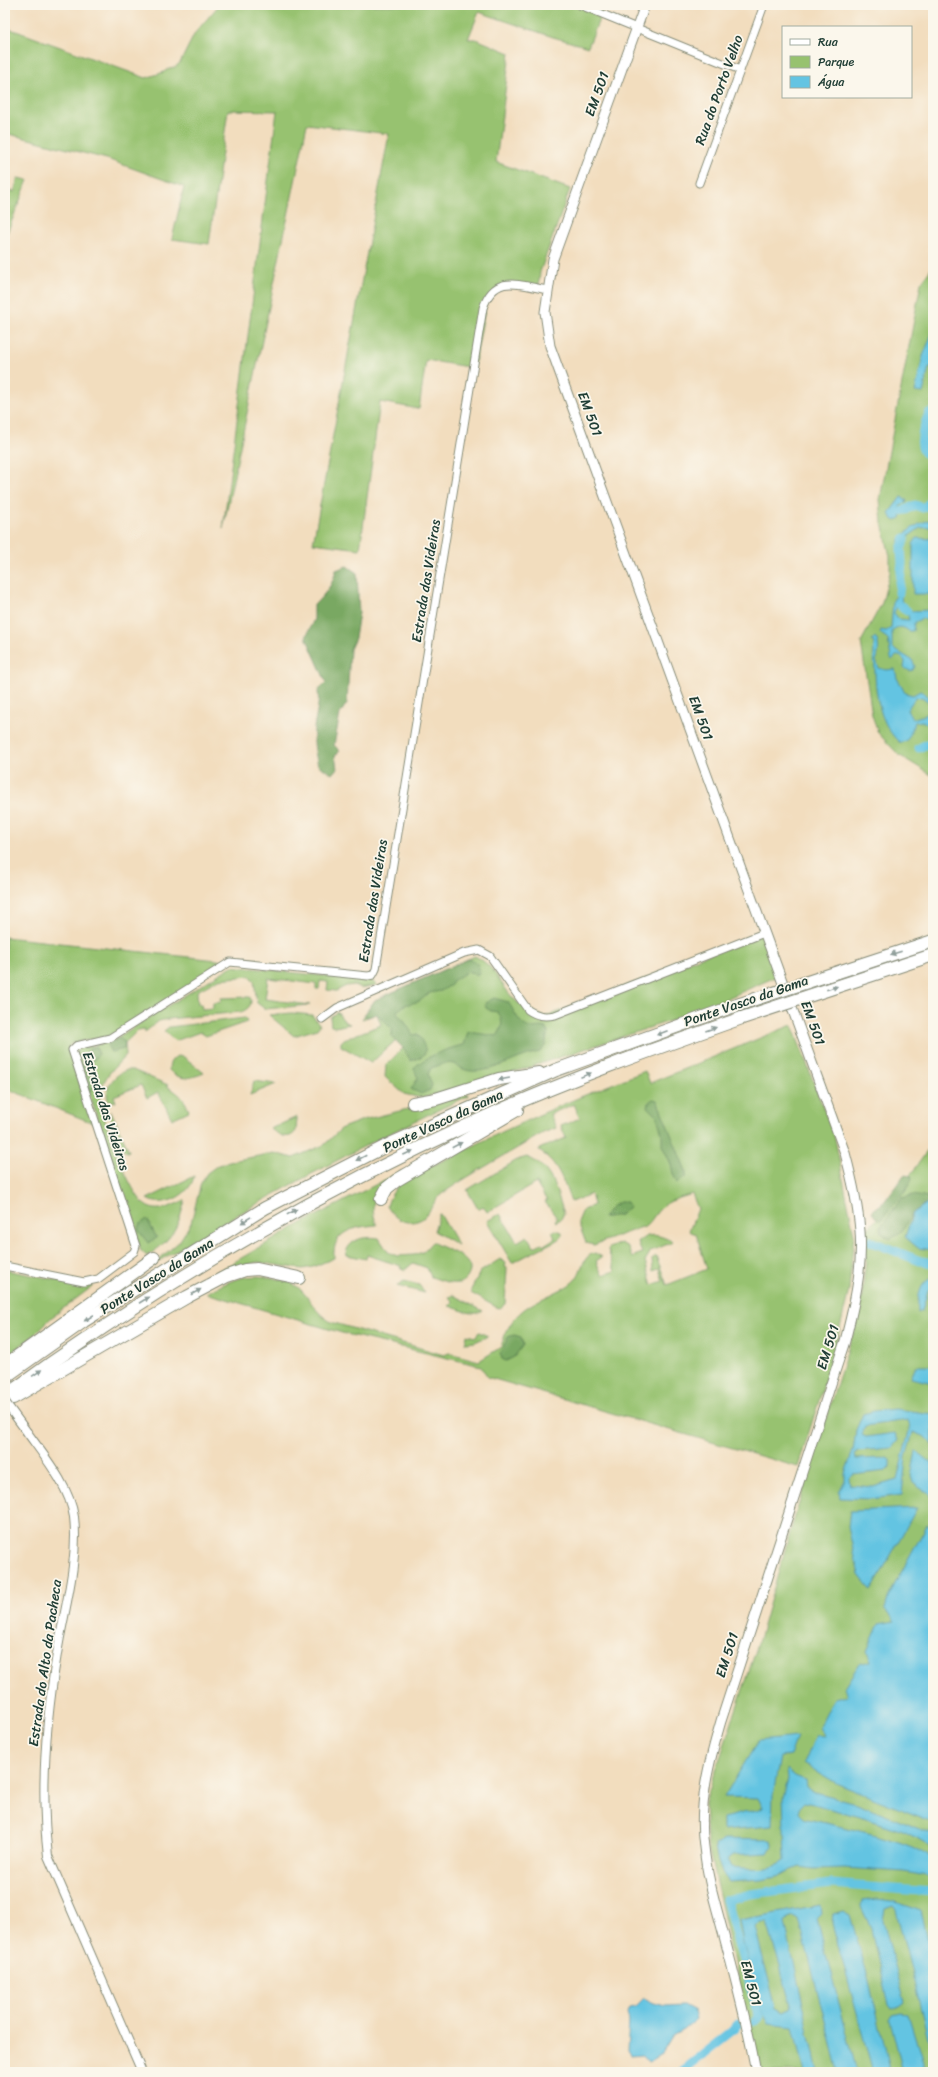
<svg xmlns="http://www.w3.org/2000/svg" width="938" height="2077" font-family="Sriracha,sans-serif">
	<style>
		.green { fill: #97c26f; stroke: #5b8052 }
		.forest { fill: #79a862; stroke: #4c724b }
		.water { fill: #64c4e2; stroke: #42808b; fill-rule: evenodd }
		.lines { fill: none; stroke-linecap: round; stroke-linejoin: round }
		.canal { stroke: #64c4e2; stroke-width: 9 }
		.minor-casing { stroke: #888d79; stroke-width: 9 }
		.tertiary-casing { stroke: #888d79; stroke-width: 10 }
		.secondary-casing { stroke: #888d79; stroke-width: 11 }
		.motorway-casing { stroke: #888d79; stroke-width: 14 }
		.minor { stroke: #fff; stroke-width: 7 }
		.tertiary { stroke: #fff; stroke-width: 8 }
		.secondary { stroke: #fff; stroke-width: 9 }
		.motorway { stroke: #fff; stroke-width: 12 }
		.tertiary-bridge-casing { stroke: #888d79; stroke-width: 10; stroke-linecap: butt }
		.motorway-bridge-casing { stroke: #888d79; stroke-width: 14; stroke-linecap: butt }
		.tertiary-bridge { stroke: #fff; stroke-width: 8 }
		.motorway-bridge { stroke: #fff; stroke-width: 12 }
		.oneway { fill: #8f9e9a }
		.labels { text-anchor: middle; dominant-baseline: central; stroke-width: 3.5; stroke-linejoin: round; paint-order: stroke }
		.street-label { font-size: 14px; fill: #1f3d34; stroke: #fbf7ec }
	</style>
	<rect width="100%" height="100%" fill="#fbf7ec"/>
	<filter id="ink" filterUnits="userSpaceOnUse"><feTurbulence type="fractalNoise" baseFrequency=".025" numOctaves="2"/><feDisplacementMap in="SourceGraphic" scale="8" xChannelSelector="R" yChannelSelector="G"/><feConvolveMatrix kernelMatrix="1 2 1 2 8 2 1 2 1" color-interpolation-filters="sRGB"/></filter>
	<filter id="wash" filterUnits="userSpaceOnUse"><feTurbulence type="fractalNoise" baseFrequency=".012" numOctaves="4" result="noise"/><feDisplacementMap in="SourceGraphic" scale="16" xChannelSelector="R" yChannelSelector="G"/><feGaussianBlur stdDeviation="0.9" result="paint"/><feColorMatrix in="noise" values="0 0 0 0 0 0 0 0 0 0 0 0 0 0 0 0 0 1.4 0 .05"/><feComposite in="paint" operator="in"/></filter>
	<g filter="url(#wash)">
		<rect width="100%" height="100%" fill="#f2ddbe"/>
		<!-- green -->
		<g class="green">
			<polygon points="219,5 598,5 604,7 588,47 553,37 479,12 468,39 476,39 510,53 496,162 570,189 540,272 538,289 504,284 487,297 474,368 426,360 419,409 380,402 360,549 313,543 389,134 307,124 223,529 277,111 228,110 209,244 172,239 184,187 107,159 5,133 5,27 146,78 164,72 169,68 175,67 180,63 195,33"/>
			<polygon points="18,178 28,180 7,233 5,233 5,189 14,192"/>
			<polygon points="933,266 933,776 899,755 878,733 872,715 861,642 882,603 890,572 890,556 882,523 880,499 921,283"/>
			<path d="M764 933 780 975 694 1013 527 1068 422 1098 404 1094 385 1077 386 1065 403 1048 396 1040 371 1063 341 1046V1042L344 1039 381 1025 377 1014 362 1019 375 1000 475 956C494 965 499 983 513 998 522 1007 533 1012 545 1017Z"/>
			<polygon points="5,937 217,960 223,962 224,964 109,1036 72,1043 68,1047 93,1123 5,1088"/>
			<path d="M232 966 372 981 377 985 361 988 354 985 346 986 336 991 327 990 328 982 320 981 319 989H316V984L268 978 265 999 310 1005 265 1009 257 1003 254 981 250 976 219 979 197 991 198 1004H201L202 1009 213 1008V1003L221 1002V998L250 997C253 1004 249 1009 241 1012L168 1019 159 1021 145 1032V1029L138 1030 125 1043 126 1055C116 1066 103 1077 100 1093 98 1112 131 1199 148 1207 161 1213 173 1205 185 1200 178 1228 172 1240 147 1256L141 1251 76 1054 77 1049 110 1042Z"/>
			<polygon points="337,1012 345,1022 350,1024 335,1027 331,1026 330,1017"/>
			<polygon points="292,1013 312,1015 320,1025 317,1029 294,1036 269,1015"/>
			<polygon points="245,1018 247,1022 206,1036 200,1032 175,1041 164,1031 169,1027"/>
			<path d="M792 1025 835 1139 854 1234 849 1290 834 1353 798 1467 487 1377 481 1366 342 1333 206 1293C234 1279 246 1272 278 1279 286 1281 294 1283 300 1289 312 1301 315 1313 331 1322L444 1355 449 1353 479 1361 501 1347C510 1315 524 1307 552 1294 559 1290 568 1287 574 1281 583 1272 581 1256 595 1253L602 1257 596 1261 602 1275 615 1271 608 1250 609 1248 621 1243 628 1247 632 1257 642 1253 638 1243C647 1231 661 1235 673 1242L651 1251 645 1261 652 1285 663 1281 659 1269 653 1271 652 1259 656 1256 667 1285 707 1269 696 1234 689 1231 698 1209 692 1194C681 1198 668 1200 660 1209 653 1216 651 1223 643 1228L642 1227 594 1245 586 1243 578 1222 583 1210 594 1205 591 1194 571 1202C563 1181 559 1163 539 1151L541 1148 566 1138 561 1126 580 1118 574 1104 550 1114 556 1128 543 1133C510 1153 475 1171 443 1193 432 1200 430 1218 417 1221 403 1225 393 1217 387 1206 389 1199 392 1193 397 1187 409 1174 437 1164 453 1156 516 1124 580 1096 645 1071L650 1083Z"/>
			<path d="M177 1056 184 1057 204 1073C191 1078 181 1082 169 1070 169 1063 171 1060 177 1056Z"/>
			<path d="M127 1070H133L168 1085V1087C179 1093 185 1099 189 1111L172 1119 158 1092 147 1098 141 1085 114 1096 116 1102 108 1100C104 1087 115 1074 127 1070Z"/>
			<polygon points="254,1081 276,1084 250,1095"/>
			<path d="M469 1094 468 1096C359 1146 255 1203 152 1265L179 1242 191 1223 201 1183 207 1173 218 1165 237 1160 274 1153 293 1158 324 1145 342 1128 363 1120Z"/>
			<polygon points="111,1111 129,1151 127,1152 122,1148 110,1115"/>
			<path d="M297 1117 296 1131C288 1142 279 1134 270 1129Z"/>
			<polygon points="933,1143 933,2072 755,2072 750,2034 707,1842 705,1803 755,1653 794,1519 853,1333 862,1296 866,1259 865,1232 889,1205"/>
			<path d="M527 1157C553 1168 555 1189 564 1213L561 1219 556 1222 555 1220 557 1218 545 1202 547 1201 536 1183 487 1212 483 1206 478 1209 467 1190 517 1160Z"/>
			<path d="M402 1171C383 1185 365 1197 377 1225 355 1227 332 1230 334 1258L313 1267 302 1269 258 1262 246 1265 197 1286 198 1283 302 1223Z"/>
			<path d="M194 1176C191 1195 163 1209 147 1199Z"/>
			<polygon points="439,1214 440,1214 458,1245 434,1231"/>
			<polygon points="500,1214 517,1242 527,1236 534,1247 542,1243 544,1245 555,1238 552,1232 556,1230 562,1232 562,1235 559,1239 512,1263 487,1221"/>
			<path d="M379 1238 388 1252 397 1256 414 1255 423 1252 432 1242C442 1248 460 1253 467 1262 470 1266 471 1270 469 1274 463 1291 442 1280 431 1277L427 1268 413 1263 405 1270 400 1268 401 1266 367 1255 366 1259 347 1255 346 1252C351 1238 366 1236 379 1238Z"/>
			<polygon points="500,1259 506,1263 505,1267 507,1268 505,1304 500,1308 496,1307 471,1293 471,1290 480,1272"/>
			<polygon points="5,1270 83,1285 93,1286 52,1317 32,1337 5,1357"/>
			<polygon points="404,1281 419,1285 425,1293 397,1286"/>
			<path d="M453 1295 483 1311C474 1317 459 1309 449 1306L453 1302 449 1297Z"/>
			<polygon points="479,1332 488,1336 475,1342 465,1343 467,1335 475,1337"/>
		</g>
		<!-- forest -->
		<g class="forest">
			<path d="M347 566 357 573 359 613 355 638 350 649 347 703 340 714 334 745 340 751 335 756 337 768 332 774 318 765C315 754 313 741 314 729 315 715 320 706 318 691L326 682 306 637 314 619V605C325 594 333 585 336 570Z"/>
			<path d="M468 959C476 961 478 963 480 971L477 975 470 972 465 973 454 980 451 985 441 991 429 993 420 1001 405 1005 397 1011 398 1015 403 1019 413 1035 418 1034C427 1051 431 1054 411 1061L403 1048 392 1037V1029L377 1014 368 1017 364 1015 375 1000Z"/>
			<path d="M494 998 508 1002C514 1010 520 1027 531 1028 537 1028 540 1026 546 1028L548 1032 545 1046 540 1052C514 1056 477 1084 455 1064L446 1063 431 1068 428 1074 432 1085 430 1090 421 1094 411 1089 418 1078 414 1069C418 1059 454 1046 464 1045L468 1032 497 1036C503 1028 503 1021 498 1012L491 1011 486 1008 485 1003Z"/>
			<polygon points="119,1038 125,1042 124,1049 111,1052 107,1045"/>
			<polygon points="96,1047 99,1054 91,1063 92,1072 98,1075 96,1086 91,1091 88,1090 82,1067 83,1058 90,1048"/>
			<polygon points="653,1099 657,1100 686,1171 686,1177 677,1183 673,1174 671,1164 662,1145 662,1134 657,1116 648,1107 649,1102"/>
			<polygon points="904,1175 911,1176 912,1179 905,1192 881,1220 879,1220 875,1217 872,1211 884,1202"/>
			<polygon points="913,1195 933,1199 913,1213 902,1231 890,1239 881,1233 881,1226 902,1198"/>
			<polygon points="620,1202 627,1202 629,1207 620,1215 603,1218 611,1207"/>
			<polygon points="147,1219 157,1238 148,1243 138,1230 139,1225"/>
			<path d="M514 1335 521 1337 523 1345 514 1357 506 1361 502 1359 500 1353C502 1347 506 1343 508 1337Z"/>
		</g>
		<!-- water -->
		<g class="water">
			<polygon points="933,331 933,367 929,367 923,393 915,392 923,356"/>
			<path d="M901 497 907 500 906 503C901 505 898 504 898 512L902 517 896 521 891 518 889 513Z"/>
			<path d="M933 519V527L920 528 906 538 904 549 899 547V540C908 529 919 523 933 519Z"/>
			<polygon points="917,538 933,539 933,594 913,594 913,544"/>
			<path d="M899 593 901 594 902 605 896 608 894 613 899 619 909 620 907 611 933 610V624L922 618 914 623 913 631H909C904 627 897 625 892 631V648L912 660 915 666 913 670 910 671 904 668 905 661 900 656H896L892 660 891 658 888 639 880 633 881 630 886 631 891 628 893 600Z"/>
			<path d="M875 637C880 643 879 654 876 661L879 668 886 670 895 669 897 678 905 693 913 695 920 691 926 694 930 701 929 702 922 697 915 698 907 710 912 719 928 714 933 718V727L922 721 915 722C910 729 911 744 899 742 880 724 876 697 875 673 875 663 873 655 874 643L872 640Z"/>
			<polygon points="933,1199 933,1250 918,1248 905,1237 913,1213"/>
			<path d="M933 1278V1286L928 1291 922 1311 918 1313C917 1300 919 1281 933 1278Z"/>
			<polygon points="916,1366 930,1366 933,1368 933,1383 911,1378"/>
			<path d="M895 1409 933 1414V1445L925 1437 913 1432 906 1457 902 1495 871 1499 840 1498 839 1492 845 1480V1473L853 1451 856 1430 863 1414 874 1411ZM908 1420 910 1427 897 1480 873 1487 850 1485 849 1479 853 1475 886 1471 890 1467V1460L887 1458 856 1459 855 1455 857 1451 892 1448 898 1440 895 1433 866 1437 862 1435 865 1426Z"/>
			<polygon points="916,1451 933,1465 933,1497 913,1483 911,1476"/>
			<polygon points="917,1508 871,1591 859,1575 848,1527 850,1511"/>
			<polygon points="927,1525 933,1528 933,1822 838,1784 804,1764 816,1735 825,1736 819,1728 834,1698 847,1695 844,1688 859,1664 871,1661 867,1651 879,1624 895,1621 885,1609 889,1595"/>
			<polygon points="797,1737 790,1756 780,1757 773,1795 772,1826 723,1830 723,1818 763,1808 758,1798 724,1797 758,1741"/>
			<path d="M787 1769 795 1776 805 1780 806 1788 812 1791 852 1802 933 1834V1849C907 1826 847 1815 814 1804L804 1802 800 1806 798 1813 803 1818C828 1824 919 1841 933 1860V1877L904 1872 844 1868 814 1869 800 1867 791 1870 781 1876 762 1880 729 1882C720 1872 717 1860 715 1845L724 1839 771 1840 772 1846 768 1853 732 1855 727 1861 731 1867C749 1868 770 1872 785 1861L783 1797 788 1780Z"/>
			<polygon points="877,1899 892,1901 921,1911 933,1959 933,2058 896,1910 893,1906 885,1909 883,1920 905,2003 900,2007 891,2009 888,2005 871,1929 861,1908 862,1901"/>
			<path d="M820 1905 821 1914 817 1918 820 1931 857 2072H838L799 1919 794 1916 788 1918 785 1923 818 2072H804L793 2026 768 2023 762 2014 743 1943 739 1920ZM760 1922H767L792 2008 784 2012 776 2008 755 1927Z"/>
			<polygon points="843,1911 850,1915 868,1977 891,2072 873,2072 832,1923 833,1914"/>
			<polygon points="644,1998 654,2003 665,2006 681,2005 694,2012 696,2019 683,2030 672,2036 661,2054 648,2062 642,2055 630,2056 627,2051 629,2021 627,2013 629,2008 635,2007"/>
			<polygon points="901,2013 908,2014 925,2069 920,2072 903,2072 890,2020 893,2015"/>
		</g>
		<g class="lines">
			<!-- canal -->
			<g class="canal">
				<path d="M929 413C925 424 916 445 926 454L931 453"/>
				<polyline points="932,458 929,445 933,436"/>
				<polyline points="898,511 906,510 915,505 923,508 933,500"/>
				<polyline points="899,593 902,563 901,549 905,538"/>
				<polyline points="901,606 907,611"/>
				<polyline points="919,748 933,741"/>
				<polyline points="870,1241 920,1261 933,1263"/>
				<polyline points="755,2021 758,2018 757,2010 726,1900 750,1894 831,1884 933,1892"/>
				<polyline points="680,2072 732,2031 738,2024"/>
			</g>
		</g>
	</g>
	<g filter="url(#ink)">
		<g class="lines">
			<defs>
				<g id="minor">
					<polyline points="580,5 740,70"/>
					<polyline points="699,183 764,5"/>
					<path d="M322 1019 337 1008 464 953 479 950 490 956 528 1010C537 1016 544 1017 555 1015L764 933"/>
					<path d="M5 1266 84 1282 98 1279 134 1252 136 1246 72 1050 76 1046 110 1038 230 962 368 976 373 975 376 969 483 308C495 273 519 285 547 290"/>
				</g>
				<path id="tertiary" d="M27 1432C44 1456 70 1487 74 1517 79 1562 64 1610 57 1654 46 1720 40 1790 48 1856L142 2072"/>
				<path id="secondary" d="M645 5 553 259 545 312 550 346 845 1153C852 1179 858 1205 860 1231 863 1268 854 1306 845 1341L721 1721C709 1762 698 1804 704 1847 707 1877 716 1906 724 1936 736 1981 748 2026 756 2072"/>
				<g id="motorway">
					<polyline points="413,1103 436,1099 499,1079 539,1073"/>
					<polyline points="381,1199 387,1188 397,1180 517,1110"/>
					<polyline points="5,1365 154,1258"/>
					<polyline points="5,1377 84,1321 265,1208 390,1144 556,1070 737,1005"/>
					<path d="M5 1396C154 1287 313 1195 481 1119 566 1080 654 1049 742 1018"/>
					<polyline points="13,1398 187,1297 227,1276 245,1270 257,1269 299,1278"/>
				</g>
			</defs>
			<!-- minor casing -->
			<use href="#minor" class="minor-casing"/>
			<!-- tertiary casing -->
			<use href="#tertiary" class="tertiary-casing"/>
			<!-- secondary casing -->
			<use href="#secondary" class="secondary-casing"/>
			<!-- motorway casing -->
			<use href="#motorway" class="motorway-casing"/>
			<!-- minor -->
			<use href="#minor" class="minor"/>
			<!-- tertiary -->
			<use href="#tertiary" class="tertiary"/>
			<!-- secondary -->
			<use href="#secondary" class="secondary"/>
			<!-- motorway -->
			<use href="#motorway" class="motorway"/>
			<defs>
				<polyline id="tertiary-bridge" points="5,1402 27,1432"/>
				<g id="motorway-bridge">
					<polyline points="737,1005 933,941"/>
					<polyline points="742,1018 933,955"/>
				</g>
			</defs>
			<!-- tertiary-bridge casing -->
			<use href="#tertiary-bridge" class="tertiary-bridge-casing"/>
			<!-- motorway-bridge casing -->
			<use href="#motorway-bridge" class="motorway-bridge-casing"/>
			<!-- tertiary-bridge -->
			<use href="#tertiary-bridge" class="tertiary-bridge"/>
			<!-- motorway-bridge -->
			<use href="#motorway-bridge" class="motorway-bridge"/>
		</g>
		<!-- one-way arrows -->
		<defs><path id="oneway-solid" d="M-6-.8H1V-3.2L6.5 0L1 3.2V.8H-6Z"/></defs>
		<g class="oneway">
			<use href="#oneway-solid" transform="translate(896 953) rotate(162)"/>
			<use href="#oneway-solid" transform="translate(832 988) rotate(-18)"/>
			<use href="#oneway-solid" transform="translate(711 1029) rotate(-19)"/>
			<use href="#oneway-solid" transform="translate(662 1033) rotate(159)"/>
			<use href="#oneway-solid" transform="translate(586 1075) rotate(-22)"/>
			<use href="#oneway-solid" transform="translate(504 1079) rotate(170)"/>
			<use href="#oneway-solid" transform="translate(457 1145) rotate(-28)"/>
			<use href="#oneway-solid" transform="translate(408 1153) rotate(-25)"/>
			<use href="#oneway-solid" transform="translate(361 1158) rotate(153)"/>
			<use href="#oneway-solid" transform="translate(292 1212) rotate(-29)"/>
			<use href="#oneway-solid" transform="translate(246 1220) rotate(148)"/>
			<use href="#oneway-solid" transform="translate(196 1292) rotate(-29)"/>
			<use href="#oneway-solid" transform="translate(144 1300) rotate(-33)"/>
			<use href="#oneway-solid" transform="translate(89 1318) rotate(147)"/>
			<use href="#oneway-solid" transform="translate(37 1373) rotate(-35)"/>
		</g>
	</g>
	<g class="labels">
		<!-- street labels -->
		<g class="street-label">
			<text transform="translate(719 90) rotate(-70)">Rua do Porto Velho</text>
			<text transform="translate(597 94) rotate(-70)">EM 501</text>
			<text transform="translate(590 414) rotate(70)">EM 501</text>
			<text transform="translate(426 581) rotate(-81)">Estrada das Videiras</text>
			<text transform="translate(701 718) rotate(70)">EM 501</text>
			<text transform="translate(373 901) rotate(-81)">Estrada das Videiras</text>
			<text transform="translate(746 1001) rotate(-19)">Ponte Vasco da Gama</text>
			<text transform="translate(813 1023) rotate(70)">EM 501</text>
			<text transform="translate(106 1111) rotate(72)">Estrada das Videiras</text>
			<text transform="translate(443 1121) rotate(-25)">Ponte Vasco da Gama</text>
			<text transform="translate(157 1276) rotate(-32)">Ponte Vasco da Gama</text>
			<text transform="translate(828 1347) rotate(-73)">EM 501</text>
			<text transform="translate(727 1655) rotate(-72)">EM 501</text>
			<text transform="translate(45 1663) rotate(-82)">Estrada do Alto da Pacheca</text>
			<text transform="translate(751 1983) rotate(75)">EM 501</text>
		</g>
	</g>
	<!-- margin -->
	<rect width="938" height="2077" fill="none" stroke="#fbf7ec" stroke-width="20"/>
	<!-- legend -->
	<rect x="782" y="26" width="130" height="72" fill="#fbf7ec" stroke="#a3ada2"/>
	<rect x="790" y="39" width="20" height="6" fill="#ffffff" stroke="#a3ada2"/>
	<text x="818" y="46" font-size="12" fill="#1f3d34">Rua</text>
	<rect x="790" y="56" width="20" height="12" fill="#97c26f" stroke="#a3ada2"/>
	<text x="818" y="66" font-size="12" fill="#1f3d34">Parque</text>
	<rect x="790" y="76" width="20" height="12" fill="#64c4e2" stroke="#a3ada2"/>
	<text x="818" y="86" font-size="12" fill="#1f3d34">Água</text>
</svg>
